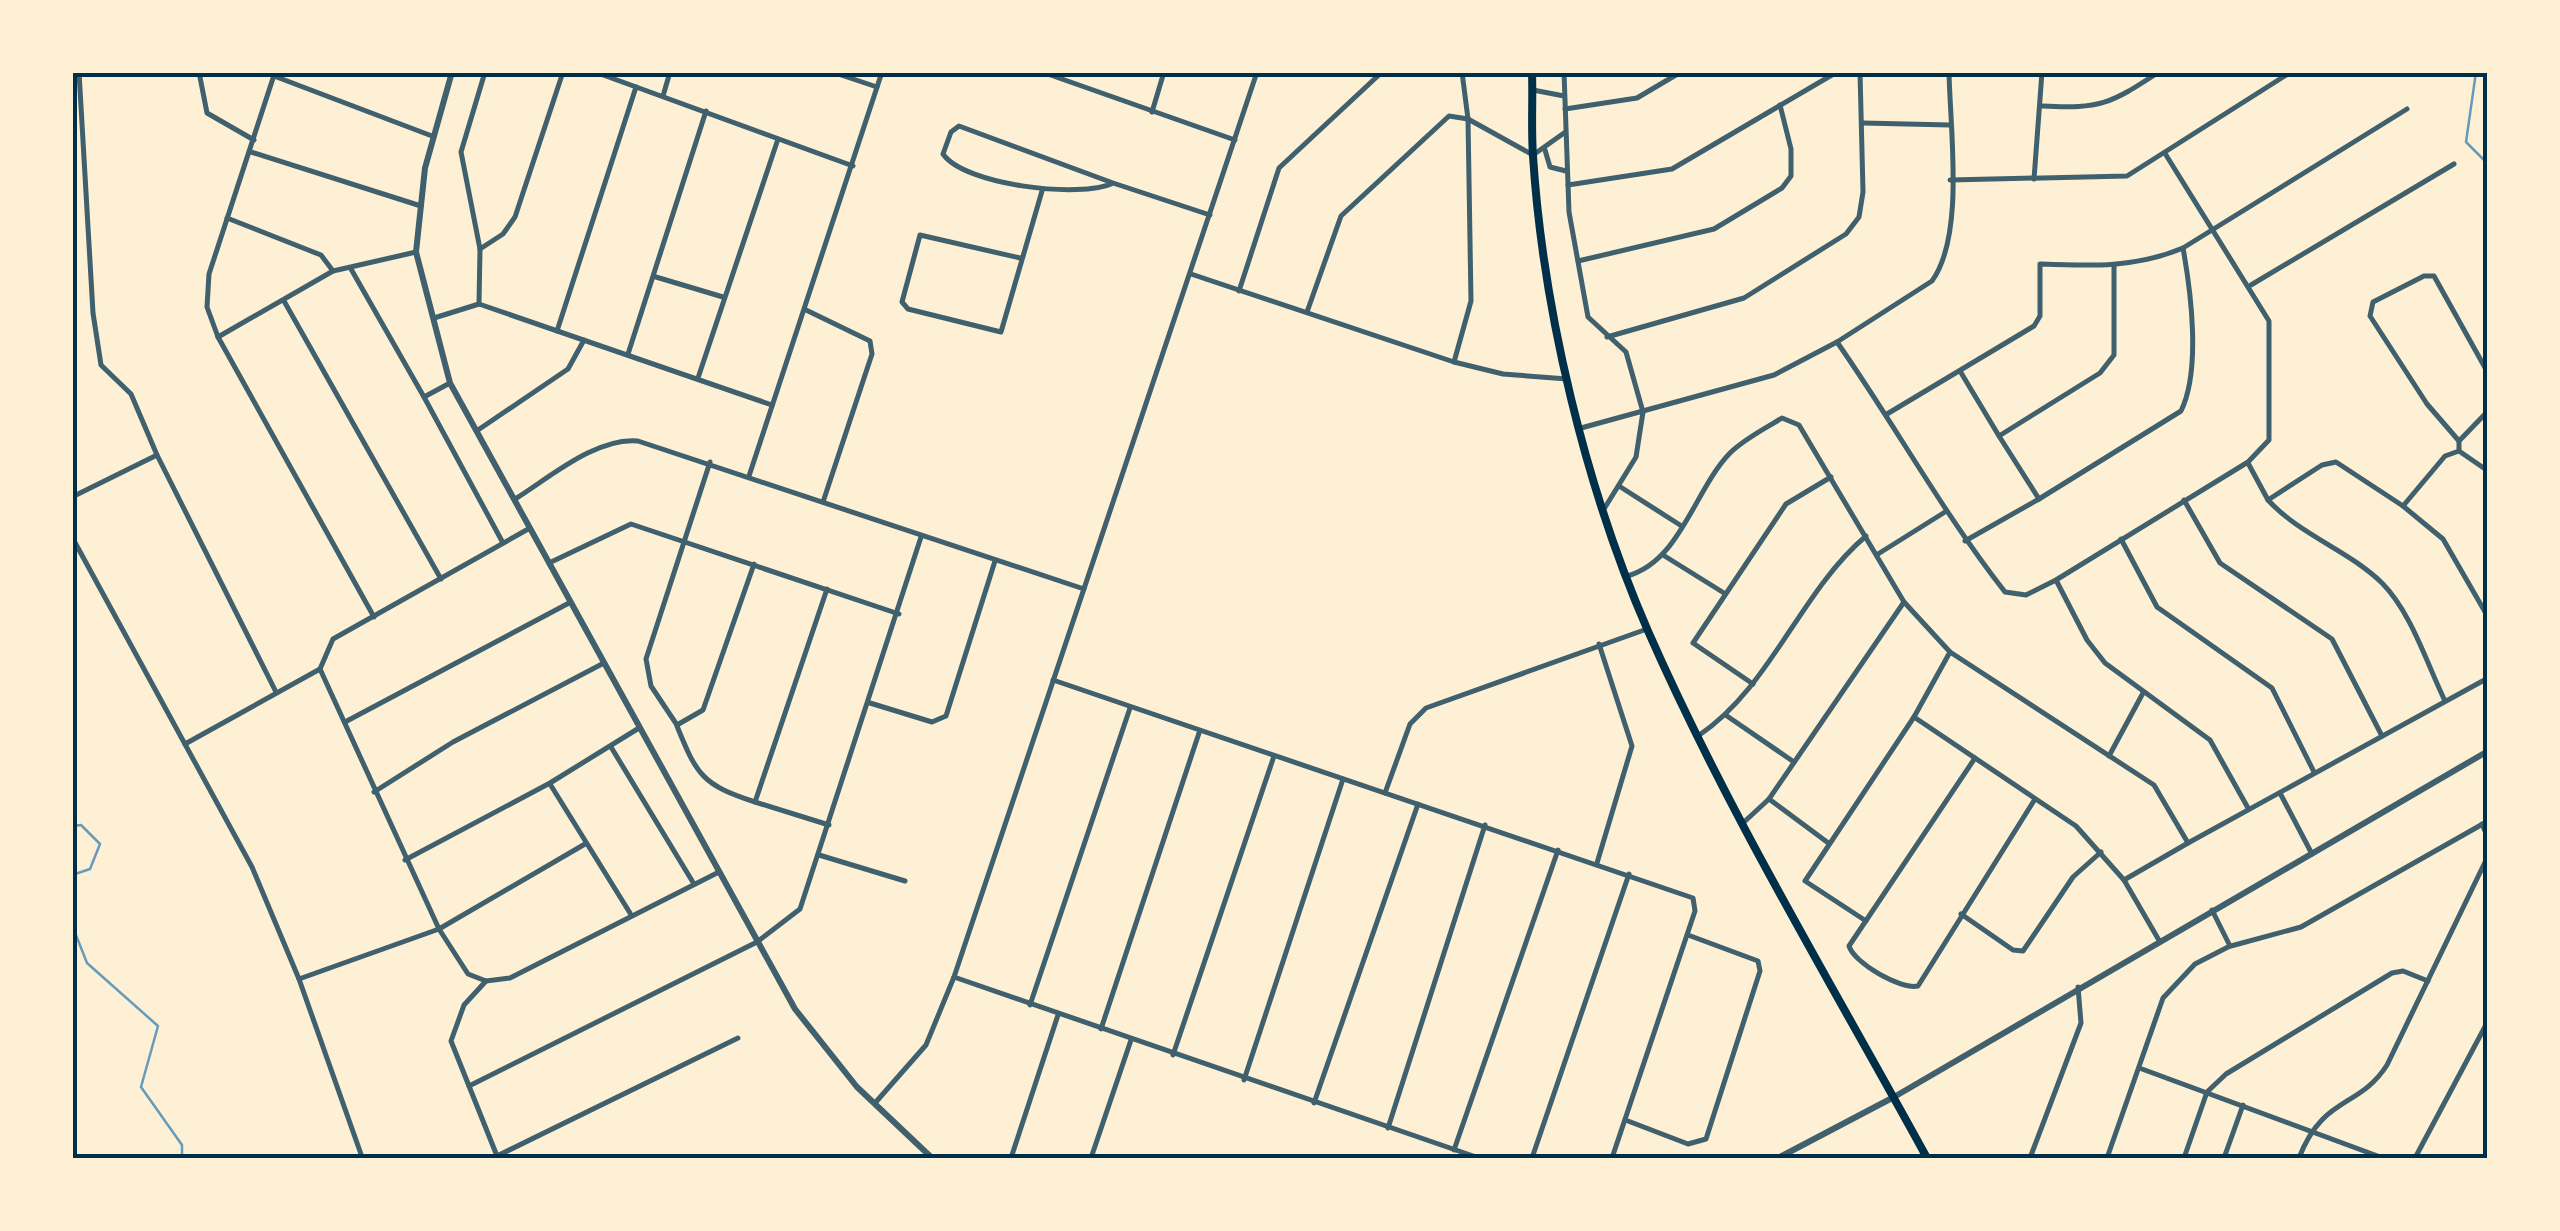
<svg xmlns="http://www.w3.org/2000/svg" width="2560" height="1231" font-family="'Nunito Sans',sans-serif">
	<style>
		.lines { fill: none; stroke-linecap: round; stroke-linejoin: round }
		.stream { stroke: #669bbc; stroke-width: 2.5 }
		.minor { stroke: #3f606c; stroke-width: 5 }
		.tertiary { stroke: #3f606c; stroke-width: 6 }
		.secondary { stroke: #003049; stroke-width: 8 }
		.neatline { fill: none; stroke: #003049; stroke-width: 4 }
	</style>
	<rect width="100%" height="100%" fill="#fdf0d5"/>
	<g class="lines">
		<!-- stream -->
		<g class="stream">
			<polyline points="2476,72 2466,142 2488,164"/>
			<polyline points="72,826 81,825 100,844 90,869 72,875"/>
			<polyline points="72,925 87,963 158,1026 141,1087 182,1145 182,1158"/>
		</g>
		<!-- minor -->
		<g class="minor">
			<polyline points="79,72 93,313 101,365 131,394 157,455 276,692"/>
			<polyline points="199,72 207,113 254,140"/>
			<polyline points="275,72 209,274 207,307 218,337 374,617"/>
			<polyline points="595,72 853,166"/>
			<polyline points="832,72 877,87"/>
			<polyline points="1042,72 1235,140"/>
			<polyline points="1564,72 1569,212 1588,317 1626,352 1643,412 1636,457 1604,509"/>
			<polyline points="274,76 432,136"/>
			<polyline points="1533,90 1564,96"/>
			<polyline points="663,96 670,72"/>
			<path d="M2042 106C2101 109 2110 104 2159 72"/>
			<polyline points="1565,109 1637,98 1681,72"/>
			<polyline points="1152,112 1164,72"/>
			<polyline points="1863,123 1950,125"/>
			<polyline points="1545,150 1550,167 1566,171"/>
			<polyline points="251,152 421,206"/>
			<polyline points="2034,179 2042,72"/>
			<polyline points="1950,180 2127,176 2291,72"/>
			<path d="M1113 183 959 126 951 132 943 154C964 185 1081 199 1113 183L1210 215"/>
			<polyline points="1568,185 1672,169 1837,72"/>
			<polyline points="227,218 321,255 333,271"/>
			<polyline points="480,249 503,234 515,217 563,72"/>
			<polyline points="1020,258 920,235 902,302 908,309 1001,332 1042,191"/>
			<polyline points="1578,261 1714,229 1782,188 1791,176 1791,149 1780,105"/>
			<polyline points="351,269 424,397 450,383"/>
			<polyline points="1191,274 1454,362 1503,374 1567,379"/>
			<polyline points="656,277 723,297"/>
			<polyline points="2251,285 2454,164"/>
			<polyline points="1239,291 1279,168 1382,72"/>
			<polyline points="284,301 441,579"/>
			<polyline points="479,304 480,249 461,152 485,72"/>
			<polyline points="806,310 870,341 872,354 823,502"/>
			<polyline points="1307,312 1341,216 1449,116 1468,119 1533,155 1564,133"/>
			<polyline points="434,318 479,304 772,405"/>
			<polyline points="557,331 636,87"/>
			<polyline points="218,337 333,271 416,252"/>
			<polyline points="1607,337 1744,298 1846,234 1859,217 1863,192 1860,72"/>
			<path d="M1837 342C1895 425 1943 513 2005 592L2026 595 2056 580 2248 462 2269 440V321L2166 155"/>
			<polyline points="628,354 706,111"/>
			<polyline points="1454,362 1471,301 1468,119 1462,72"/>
			<polyline points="1960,371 1999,436"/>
			<polyline points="698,378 778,139"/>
			<polyline points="424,397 503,543"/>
			<path d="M1887 414 2034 326 2040 316V264C2091 266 2135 268 2183 248L2407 109"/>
			<path d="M1581 428 1774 375 1837 342 1932 281C1965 235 1950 130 1949 72"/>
			<polyline points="478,430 568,369 584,340"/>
			<polyline points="2459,441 2427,404 2370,316 2373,302 2424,276 2434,276 2488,373"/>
			<polyline points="2459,451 2459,441 2488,411"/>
			<polyline points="710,462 646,659 651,686 677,725 703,710 754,564"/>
			<polyline points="2248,463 2268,500 2322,465 2336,462 2403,506"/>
			<polyline points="2488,471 2459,451 2445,456 2403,506 2443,539 2488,617"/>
			<polyline points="749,476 882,72"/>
			<polyline points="1619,486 1680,525"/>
			<polyline points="72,497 157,455"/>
			<path d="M515 499C549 478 596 437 638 441L1084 589"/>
			<path d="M2039 499 2181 411C2201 370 2191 292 2183 248"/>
			<polyline points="2184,500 2220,563 2332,639 2382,736"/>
			<path d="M2268 500C2300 535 2348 550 2382 583 2411 612 2427 664 2445 701"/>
			<polyline points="530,528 333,639 320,669 439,929 468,974 486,981 510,978 717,873"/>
			<polyline points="72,537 252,867 299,979"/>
			<polyline points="2121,539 2157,607 2272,688 2314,772"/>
			<polyline points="1965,541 2039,499 1999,436 2100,373 2114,355 2114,266"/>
			<polyline points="1878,554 1945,512"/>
			<polyline points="1663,555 1724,593"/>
			<polyline points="549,563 631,524 899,614"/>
			<path d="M1627 576C1681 561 1694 490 1730 453 1744 439 1766 428 1782 418L1799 425 1904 602 1950 652 2154 785 2188 843 2124 880 2076 826 1914 717 1805 881 1866 921"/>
			<polyline points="2056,580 2087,640 2105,663 2210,740 2248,808"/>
			<polyline points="827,589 755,802 829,825"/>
			<polyline points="1053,680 1693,898 1695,911 1612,1158"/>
			<polyline points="1753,684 1693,643 1786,504 1831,477"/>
			<polyline points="870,703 932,722 946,716 995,561"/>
			<polyline points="1727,716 1794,762"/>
			<polyline points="1914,717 1950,652"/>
			<polyline points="345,722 569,603"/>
			<path d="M677 726C697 776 703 785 755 802"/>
			<path d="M1698 736C1772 686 1799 593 1866 536"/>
			<polyline points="185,744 320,669"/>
			<polyline points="611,747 694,884"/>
			<polyline points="2109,756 2143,693"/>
			<path d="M1975 758 1849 946C1854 963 1901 990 1918 986L2035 799"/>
			<polyline points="550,784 630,913"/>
			<polyline points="374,792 453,742 602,664"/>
			<polyline points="1385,793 1410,724 1426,708 1647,629"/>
			<polyline points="2280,793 2312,854"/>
			<polyline points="1769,799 1827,842"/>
			<polyline points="1743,823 1769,799 1904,602"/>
			<polyline points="2482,824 2488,838"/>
			<polyline points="2188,843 2488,678"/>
			<polyline points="819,855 905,881"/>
			<polyline points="405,860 550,783 639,728"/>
			<polyline points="1597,863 1632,746 1599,644"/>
			<polyline points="2124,880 2160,942"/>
			<polyline points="1961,914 2013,950 2023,951 2073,877 2101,852"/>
			<polyline points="2231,946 2301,927 2488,821"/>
			<polyline points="954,977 1479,1158"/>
			<polyline points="1030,1005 1130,708"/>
			<polyline points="1101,1029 1199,733"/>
			<polyline points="738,1038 497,1156 469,1086 757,942 800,909 921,537"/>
			<polyline points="1173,1055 1274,756"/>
			<polyline points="2142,1069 2383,1158"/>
			<polyline points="1244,1080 1343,779"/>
			<polyline points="469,1086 451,1041 464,1005 486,981"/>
			<polyline points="875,1103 926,1045 954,977 1257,72"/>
			<polyline points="1314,1103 1418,804"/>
			<polyline points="1628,1121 1688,1144 1706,1139 1760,971 1758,961 1688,935"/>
			<polyline points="1388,1128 1485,825"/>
			<polyline points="1454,1150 1558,850"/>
			<polyline points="357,1158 362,1157 299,979 439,929 585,844"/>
			<polyline points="1011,1158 1058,1015"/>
			<polyline points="1091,1158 1131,1040"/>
			<polyline points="1532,1158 1629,874"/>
			<polyline points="2030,1158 2081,1023 2078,987"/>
			<polyline points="2107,1158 2163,998 2195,964 2230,946 2212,910"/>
			<polyline points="2184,1158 2207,1092 2226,1074 2392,973 2403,971 2428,981"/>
			<polyline points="2224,1158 2243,1105"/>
			<path d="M2299 1158C2323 1095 2359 1109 2387 1065L2488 856"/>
			<polyline points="2415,1158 2488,1021"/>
		</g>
		<!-- tertiary -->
		<g class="tertiary">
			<polyline points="452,72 425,168 416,252 450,383 795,1009 857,1087 932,1158"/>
			<polyline points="1778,1158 1894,1097 2488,751"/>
		</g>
		<!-- secondary -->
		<path class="secondary" d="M1532 72C1533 100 1531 128 1533 156 1543 311 1586 489 1648 631 1728 813 1832 984 1927 1158"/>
	</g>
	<!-- border -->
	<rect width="2560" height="1231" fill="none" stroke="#fdf0d5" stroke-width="150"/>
	<rect x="75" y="75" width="2410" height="1081" class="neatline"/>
</svg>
